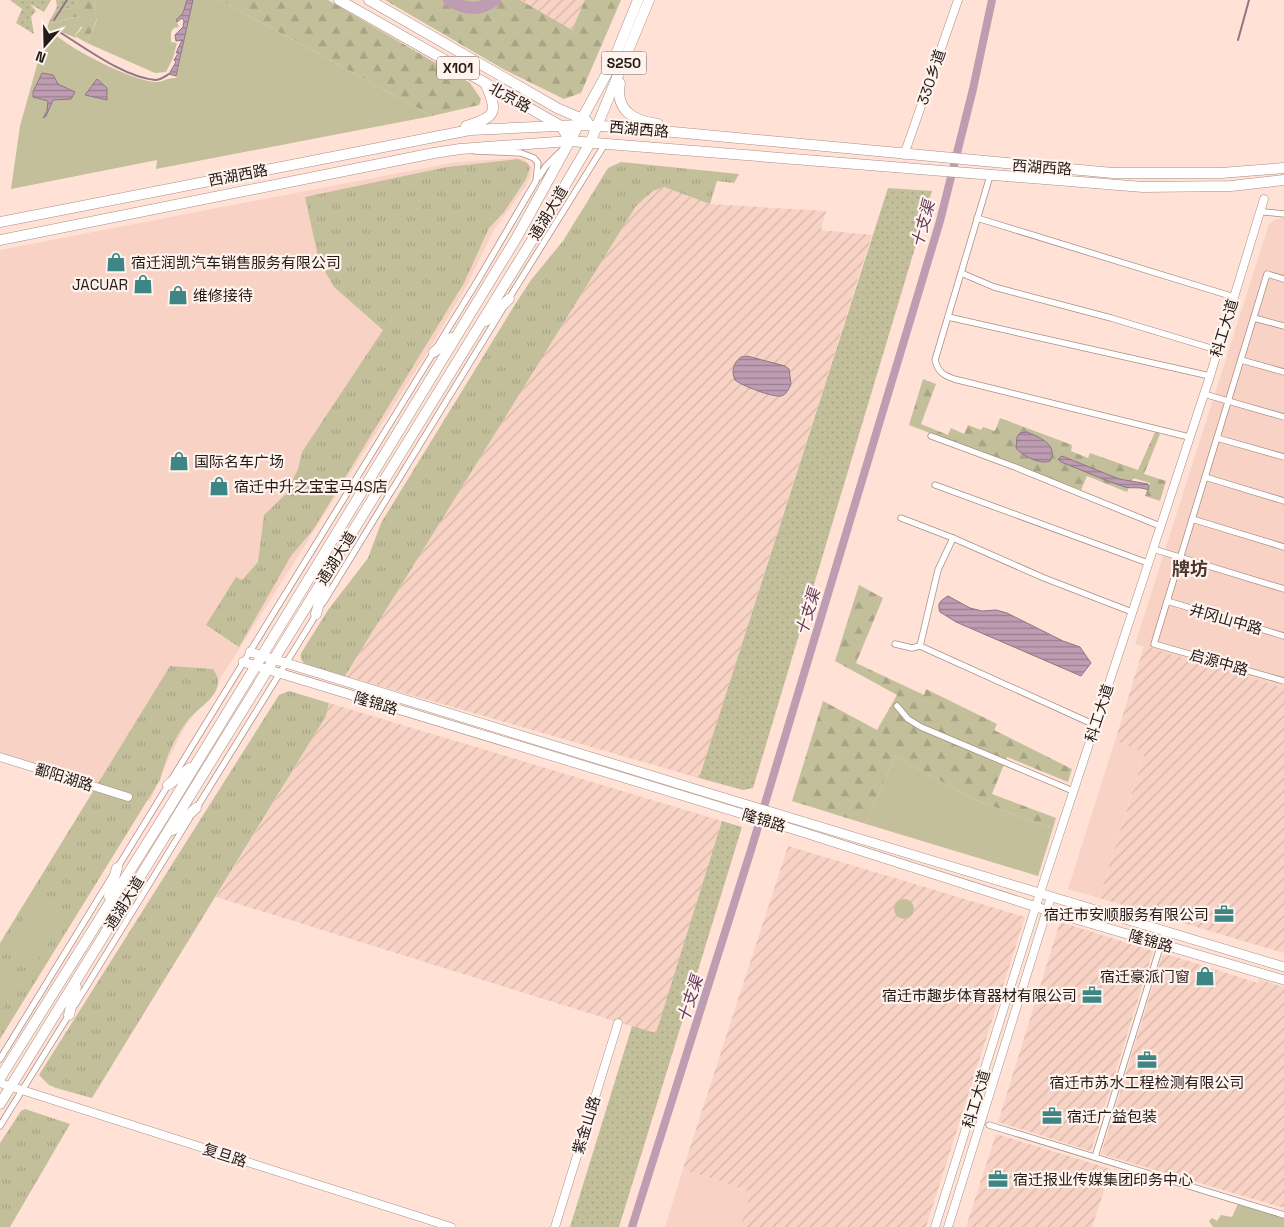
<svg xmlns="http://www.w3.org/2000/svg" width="1284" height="1227" font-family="'Space Grotesk','Noto Sans SC',sans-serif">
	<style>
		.built { fill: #f8d3c5 }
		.industrial { fill: url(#industrial-furrows) }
		.grass { fill: url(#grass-dots) }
		.forest { fill: url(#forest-firs) }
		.park { fill: url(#park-tufts) }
		.garden { fill: #c3bf9b }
		.water { fill: url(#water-rules); stroke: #907583 }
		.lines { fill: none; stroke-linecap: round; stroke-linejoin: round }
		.stream { stroke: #907583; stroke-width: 2 }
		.canal { stroke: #be9cb2; stroke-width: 8 }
		.river { stroke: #be9cb2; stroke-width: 12 }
		.minor-casing { stroke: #a98e84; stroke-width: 7 }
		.tertiary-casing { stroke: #a98e84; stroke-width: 9 }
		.secondary-casing { stroke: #a98e84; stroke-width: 10 }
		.primary-casing { stroke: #a98e84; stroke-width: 11 }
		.minor { stroke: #fff; stroke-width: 5.5 }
		.tertiary { stroke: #fff; stroke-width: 8 }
		.secondary { stroke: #fff; stroke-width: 9 }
		.primary { stroke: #fff; stroke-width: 10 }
		.labels { text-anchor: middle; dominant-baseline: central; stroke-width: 4.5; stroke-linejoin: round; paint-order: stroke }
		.shield { fill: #fff3ee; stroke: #665b57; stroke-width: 1 }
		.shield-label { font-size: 14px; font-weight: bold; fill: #241a16 }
		.street-label { font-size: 15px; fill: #241a16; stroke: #fff3ee }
		.poi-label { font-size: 15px; fill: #241a16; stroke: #fff3ee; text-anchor: start }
		.water-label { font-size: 16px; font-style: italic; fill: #683959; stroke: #fff3ee }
		.quarter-label { font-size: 18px; font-weight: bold; fill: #4e372f; stroke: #fff3ee }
	</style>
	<defs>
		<pattern id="industrial-furrows" width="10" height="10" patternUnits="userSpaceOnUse" patternTransform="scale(1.25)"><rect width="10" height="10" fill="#f8d3c5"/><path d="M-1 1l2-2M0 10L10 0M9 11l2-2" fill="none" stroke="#d4b5a8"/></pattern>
		<pattern id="grass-dots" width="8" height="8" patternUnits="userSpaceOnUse" patternTransform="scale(1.25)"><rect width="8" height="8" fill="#c3bf9b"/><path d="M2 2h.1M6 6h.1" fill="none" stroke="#a7a485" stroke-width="1.8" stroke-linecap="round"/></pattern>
		<pattern id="forest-firs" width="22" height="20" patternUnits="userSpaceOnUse" patternTransform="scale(1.25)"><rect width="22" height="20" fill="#c3bf9b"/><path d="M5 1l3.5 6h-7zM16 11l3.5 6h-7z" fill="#a7a485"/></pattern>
		<pattern id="park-tufts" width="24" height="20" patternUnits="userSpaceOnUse" patternTransform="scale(1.25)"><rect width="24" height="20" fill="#c3bf9b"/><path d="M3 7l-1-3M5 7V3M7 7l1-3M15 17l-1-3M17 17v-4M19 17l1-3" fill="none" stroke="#a7a485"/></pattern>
		<pattern id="water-rules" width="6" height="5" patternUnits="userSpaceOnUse" patternTransform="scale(1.25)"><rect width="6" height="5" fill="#be9cb2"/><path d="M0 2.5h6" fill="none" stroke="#9a7e90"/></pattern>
	</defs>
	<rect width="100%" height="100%" fill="#ffe1d6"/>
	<!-- built -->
	<g class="built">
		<polygon points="517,158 524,159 532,167 531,175 526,186 494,230 466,287 425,356 213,690 185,727 169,758 150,801 0,754 0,250 456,162"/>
		<polygon points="1284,218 1284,688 1135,644 1269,224 1275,219"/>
		<polygon points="1115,741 1145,751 1099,898 1068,889"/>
		<polygon points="683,1169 751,1192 740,1227 665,1227"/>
	</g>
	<!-- industrial -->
	<g class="industrial">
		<polygon points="520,0 585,0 572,31"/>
		<polygon points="664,187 710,204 826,211 821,230 872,235 699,778 345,676 636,206 653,191"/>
		<polygon points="1144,646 1284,688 1284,953 1099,898 1145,752 1115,741"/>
		<polygon points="329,703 722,821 656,1034 216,897 326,716"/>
		<polygon points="788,846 1025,917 926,1227 740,1227 751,1192 683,1169"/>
		<polygon points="1060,922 1153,951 1091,1151 998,1122"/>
		<polygon points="1166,954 1258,983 1259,979 1284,987 1284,1208 1101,1154 1162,956"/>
		<polygon points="996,1134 1111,1169 1092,1227 966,1227"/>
	</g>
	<!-- grass -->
	<g class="grass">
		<polygon points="10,0 51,0 44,12 30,4 36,11 31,17 34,34 16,23 22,9"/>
		<polygon points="56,0 78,0 75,10 70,8 55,11 57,6"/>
		<polygon points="888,188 932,191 753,788 743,790 699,778"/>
		<polygon points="722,821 742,827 619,1227 570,1227 632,1026 656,1033"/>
	</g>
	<!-- forest -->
	<g class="forest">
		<path d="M78 0H95L94 14 97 19 87 43 75 36 82 28V17C68 15 60 25 49 22L55 11 70 8 75 9Z"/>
		<polygon points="220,0 328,0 470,83 481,99 479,105 432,116"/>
		<polygon points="385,0 520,0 572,30 585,0 621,0 581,93 564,99 503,69"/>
		<polygon points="923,379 936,384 921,424 948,435 951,428 964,434 968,425 981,430 983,427 995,431 1000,418 1072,445 1071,451 1088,458 1090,453 1138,470 1155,432 1160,434 1144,474 1166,481 1160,501 1145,496 1150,483 1133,478 1127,492 1087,476 1081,490 909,425"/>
		<polygon points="859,585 883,598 856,663 924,695 926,689 997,724 994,730 1072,769 1068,782 1007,757 992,794 1056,818 1053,828 975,800 895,756 866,824 792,801 823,701 877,730 897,695 835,661"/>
	</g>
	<!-- park -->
	<g class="park">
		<polygon points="518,159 527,163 530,167 526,179 504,212 489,228 464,283 313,530 291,556 239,647 206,625 236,577 242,580 258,562 264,515 286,494 298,469 302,452 383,330 334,287 319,261 305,197 447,167"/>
		<path d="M621 162 739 174 734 183 717 181 710 204 664 187 653 191 636 206 345 676 305 664C300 660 299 656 303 650L328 610 368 558 381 523 516 303 531 280 563 241 608 168Z"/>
		<path d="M170 666 213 669C216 674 219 678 218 684 215 700 198 708 188 720 174 738 166 758 160 780L0 1039V943Z"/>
		<polygon points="289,691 329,703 326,716 92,1098 56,1088 49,1085 39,1075 279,695"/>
		<polygon points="25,1109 70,1124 10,1227 0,1227 0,1143 21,1111"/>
	</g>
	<!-- garden -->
	<g class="garden">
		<polygon points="95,0 187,0 183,13 176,20 179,27 174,28 171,32 171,42 177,43 173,58 166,72 155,73 87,43 97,20 94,14"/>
		<path d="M193 0H220L432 116 156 169 157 160 11 189 20 126 49 22C60 25 70 15 82 17L85 22 75 35 76 38 59 31 56 35C72 50 132 80 154 82 162 83 168 77 176 78Z"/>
		<polygon points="895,756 975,800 1053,828 1038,876 866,824"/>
		<polygon points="39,894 67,911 34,966 5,948"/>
		<circle cx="904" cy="909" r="10"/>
		<polygon points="0,965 22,978 0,1012"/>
		<polygon points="1238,1204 1284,1218 1284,1227 1213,1227 1209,1221 1212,1218 1217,1221 1221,1215 1232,1217"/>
	</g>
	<!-- water -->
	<g class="water">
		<polygon points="187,0 193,0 176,76 169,74 176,62 174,60 179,52 176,53 182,40 176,41 175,35 183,27 184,21 182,18 177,22 176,20 183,13"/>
		<polygon points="42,73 53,75 58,84 75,92 71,99 53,100 46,116 43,118 47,111 48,101 33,97 33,92"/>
		<polygon points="97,79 107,88 107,100 85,95"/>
		<path d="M747 356 785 366 789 369 791 384C789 389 786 395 781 396 774 398 740 385 735 380 731 371 733 363 741 357Z"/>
		<path d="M1027 432C1039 437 1059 445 1050 461 1041 465 1022 456 1016 448L1017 437 1020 433Z"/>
		<path d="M1062 456 1119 479 1148 484 1149 488 1148 490C1139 486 1133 489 1125 487 1103 480 1082 470 1061 462L1058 459Z"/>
		<path d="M948 596 970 608 982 611 996 610 1007 613 1063 641 1080 647 1091 663 1081 676 956 622 940 612C937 603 940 601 948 596Z"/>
	</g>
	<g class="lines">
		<!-- stream -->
		<g class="stream">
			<polyline points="54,20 67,0"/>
			<path d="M61 33C87 49 124 77 155 80 160 80 164 77 169 74"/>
			<polyline points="1238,40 1249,0"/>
		</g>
		<!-- canal -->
		<polyline class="canal" points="632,1227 751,850 940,221 973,89 992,0"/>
		<!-- river -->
		<path class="river" d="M449 0C466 10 479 11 495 0"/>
		<defs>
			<g id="minor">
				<path d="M990 176 935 360C938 372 943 375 954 379L1189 437"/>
				<polyline points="539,177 546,166 560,152"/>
				<polyline points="1264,212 1284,214"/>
				<polyline points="977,218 1234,297"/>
				<polyline points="961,273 994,287 1111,318 1217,350"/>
				<polyline points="1284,279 1267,274 1154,644 1284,681"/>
				<polyline points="508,300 605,144"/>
				<polyline points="948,317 1210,376"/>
				<polyline points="1254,318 1284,326"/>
				<polyline points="1241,360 1284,372"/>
				<polyline points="1204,394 1284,417"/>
				<polyline points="931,436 1015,467 1160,526"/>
				<polyline points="1217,438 1284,457"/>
				<polyline points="1205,477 1284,501"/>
				<polyline points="935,485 1148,563"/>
				<polyline points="901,518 953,538 1044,578 1132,612"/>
				<polyline points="1192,519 1284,547"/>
				<polyline points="1153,549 1284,589"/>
				<polyline points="1167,601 1284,636"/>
				<polyline points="323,603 502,310"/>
				<polyline points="895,644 912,648 920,646 1095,725"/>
				<polyline points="920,646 938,570 953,538"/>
				<polyline points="897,706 908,719 921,727 1073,791"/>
				<polyline points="196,809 317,613"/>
				<polyline points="116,870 478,280 536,181 538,163 534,158 521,153 475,151"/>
				<polyline points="75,1005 189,819"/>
				<polyline points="0,1059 111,878"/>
				<polyline points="989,1125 1284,1215"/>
				<polyline points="0,1126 70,1013"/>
				<polyline points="1095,1157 1165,931"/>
			</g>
			<g id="tertiary">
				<polyline points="904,155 958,0"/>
				<polyline points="0,757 128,797"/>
				<polyline points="0,1083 451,1227"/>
				<polyline points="555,1227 618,1023"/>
				<polyline points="935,1227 1040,893 1210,376 1264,199"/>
				<polyline points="948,1227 1051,897"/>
			</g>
			<g id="secondary">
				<polyline points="250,652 695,789 1284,967"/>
				<polyline points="243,662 799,831 1052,912 1284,980"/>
			</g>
			<g id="primary">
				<polyline points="339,0 561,126 570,141"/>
				<polyline points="369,0 557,108 587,121"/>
				<path d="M620 83C615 110 633 121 658 124"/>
				<path d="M466 126C496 117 499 113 485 83"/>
				<polyline points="0,222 470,130 579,125 620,127 1113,173 1221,173 1284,168"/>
				<polyline points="0,240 434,153 460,149 570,141 1143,187 1231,186 1284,180"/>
				<polyline points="486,321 509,299"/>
				<polyline points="434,352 451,338"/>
				<polyline points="316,614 325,583"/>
				<polyline points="168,785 190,768"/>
				<polyline points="173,830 196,808"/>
				<polyline points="109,896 117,868"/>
				<polyline points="69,1015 76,987"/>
				<polyline points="0,1078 168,810 517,237 612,64 638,0"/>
				<polyline points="0,1104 547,216 590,143 649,0"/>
			</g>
		</defs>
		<!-- minor casing -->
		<use href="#minor" class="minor-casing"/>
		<!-- tertiary casing -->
		<use href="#tertiary" class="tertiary-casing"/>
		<!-- secondary casing -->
		<use href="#secondary" class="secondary-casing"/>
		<!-- primary casing -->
		<use href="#primary" class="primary-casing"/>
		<!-- minor -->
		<use href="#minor" class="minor"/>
		<!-- tertiary -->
		<use href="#tertiary" class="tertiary"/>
		<!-- secondary -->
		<use href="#secondary" class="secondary"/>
		<!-- primary -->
		<use href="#primary" class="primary"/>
	</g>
	<!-- icons -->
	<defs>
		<symbol id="shop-bare" viewBox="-9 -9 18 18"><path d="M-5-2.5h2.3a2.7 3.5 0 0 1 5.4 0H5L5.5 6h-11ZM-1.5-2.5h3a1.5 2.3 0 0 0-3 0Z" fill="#3e8685" stroke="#fff3ee" stroke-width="2.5" paint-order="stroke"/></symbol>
		<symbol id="office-bare" viewBox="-9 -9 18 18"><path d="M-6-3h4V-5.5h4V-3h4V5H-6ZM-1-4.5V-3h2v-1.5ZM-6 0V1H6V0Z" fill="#3e8685" stroke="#fff3ee" stroke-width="2.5" paint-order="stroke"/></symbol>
	</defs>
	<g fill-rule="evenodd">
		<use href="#shop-bare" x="102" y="248" width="28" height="28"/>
		<use href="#shop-bare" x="129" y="270" width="28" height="28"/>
		<use href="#shop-bare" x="164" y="281" width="28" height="28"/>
		<use href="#shop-bare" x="165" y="447" width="28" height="28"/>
		<use href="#shop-bare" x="205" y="472" width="28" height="28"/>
		<use href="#office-bare" x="1210" y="900" width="28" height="28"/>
		<use href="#shop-bare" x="1191" y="962" width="28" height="28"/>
		<use href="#office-bare" x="1078" y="981" width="28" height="28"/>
		<use href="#office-bare" x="1133" y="1046" width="28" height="28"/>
		<use href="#office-bare" x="1038" y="1102" width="28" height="28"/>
		<use href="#office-bare" x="984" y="1165" width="28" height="28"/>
	</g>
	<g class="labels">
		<!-- shield labels -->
		<g class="shield">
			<rect x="601.5" y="51.5" width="45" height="23" rx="4"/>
			<rect x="437" y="56.5" width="42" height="23" rx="4"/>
		</g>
		<g class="shield-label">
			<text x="624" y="63">S250</text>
			<text x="458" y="68">X101</text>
		</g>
		<!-- street labels -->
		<g class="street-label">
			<text transform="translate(931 77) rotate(-71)">330乡道</text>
			<text transform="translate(510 97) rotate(29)">北京路</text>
			<text transform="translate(639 129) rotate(5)">西湖西路</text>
			<text transform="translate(1042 167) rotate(4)">西湖西路</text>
			<text transform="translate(238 175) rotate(-11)">西湖西路</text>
			<text transform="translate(548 213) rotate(-59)">通湖大道</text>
			<text transform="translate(1224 328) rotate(-73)">科工大道</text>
			<text transform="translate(336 558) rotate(-58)">通湖大道</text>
			<text transform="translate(1226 619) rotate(16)">井冈山中路</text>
			<text transform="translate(1219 662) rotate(16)">启源中路</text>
			<text transform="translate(376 703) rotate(17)">隆锦路</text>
			<text transform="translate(1099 713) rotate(-72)">科工大道</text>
			<text transform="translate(64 777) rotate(17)">鄱阳湖路</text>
			<text transform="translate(764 820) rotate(17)">隆锦路</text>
			<text transform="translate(124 903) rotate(-58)">通湖大道</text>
			<text transform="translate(1151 941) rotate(16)">隆锦路</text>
			<text transform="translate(976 1099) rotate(-73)">科工大道</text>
			<text transform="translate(586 1125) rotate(-73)">紫金山路</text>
			<text transform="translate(225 1155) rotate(18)">复旦路</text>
		</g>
		<!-- poi labels -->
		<g class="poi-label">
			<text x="131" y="262">宿迁润凯汽车销售服务有限公司</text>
			<text x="128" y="284" text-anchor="end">JACUAR</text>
			<text x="193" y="295">维修接待</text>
			<text x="194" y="461">国际名车广场</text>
			<text x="234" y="486">宿迁中升之宝宝马4S店</text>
			<text x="1209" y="914" text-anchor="end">宿迁市安顺服务有限公司</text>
			<text x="1190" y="976" text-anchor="end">宿迁豪派门窗</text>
			<text x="1077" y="995" text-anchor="end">宿迁市趣步体育器材有限公司</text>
			<text x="1147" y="1082" text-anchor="middle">宿迁市苏水工程检测有限公司</text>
			<text x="1067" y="1116">宿迁广益包装</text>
			<text x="1013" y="1179">宿迁报业传媒集团印务中心</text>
		</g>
		<!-- water labels -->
		<g class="water-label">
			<text transform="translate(923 224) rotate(-75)">十支渠</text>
			<text transform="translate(808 612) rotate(-73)">十支渠</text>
			<text transform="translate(690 999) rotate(-72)">十支渠</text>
		</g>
		<!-- quarter labels -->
		<g class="quarter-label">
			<text x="1190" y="568">牌坊</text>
		</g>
	</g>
	<!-- north arrow -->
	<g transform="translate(45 45) rotate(200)" stroke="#fff3ee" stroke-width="4" paint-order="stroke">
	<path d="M0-4L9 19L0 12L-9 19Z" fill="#241a16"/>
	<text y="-8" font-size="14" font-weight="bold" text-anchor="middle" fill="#241a16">N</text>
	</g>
</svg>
